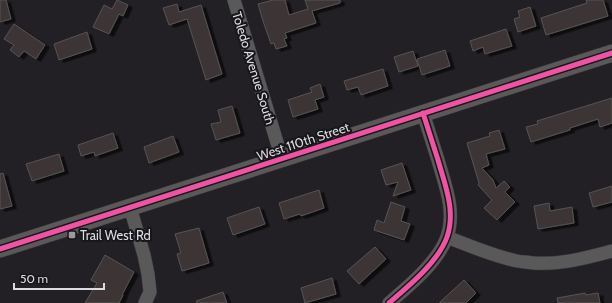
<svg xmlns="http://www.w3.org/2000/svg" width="612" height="303" font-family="Cabin,sans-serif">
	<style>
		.building { fill: #3d3636; stroke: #555354; filter: url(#shadow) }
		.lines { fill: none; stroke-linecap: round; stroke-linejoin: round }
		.minor-casing { stroke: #3c3b3d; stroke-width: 14 }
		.tertiary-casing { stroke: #3c3b3d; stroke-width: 18 }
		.minor { stroke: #595959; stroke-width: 13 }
		.tertiary { stroke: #595959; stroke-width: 17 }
		.cycleway-casing { stroke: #17161b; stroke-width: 8 }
		.cycleway { stroke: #f153a3; stroke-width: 5 }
		.poi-dot { fill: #9c9a9e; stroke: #17161b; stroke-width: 1.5 }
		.labels { text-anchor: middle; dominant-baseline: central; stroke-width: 4; stroke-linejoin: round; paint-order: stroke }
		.street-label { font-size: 13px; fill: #dddce0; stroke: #17161b }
		.poi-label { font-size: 13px; fill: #dddce0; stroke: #17161b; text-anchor: start }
	</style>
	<defs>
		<filter id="shadow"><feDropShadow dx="4.5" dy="2.5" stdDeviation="0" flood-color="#0009"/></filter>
	</defs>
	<rect width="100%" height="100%" fill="#222024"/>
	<!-- building -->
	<g class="building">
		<polygon points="0,0 6,0 11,19 0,22"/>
		<polygon points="117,0 128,5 123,16 119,14 109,34 93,27 104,5 112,9"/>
		<polygon points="273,0 285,0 289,15 308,9 305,0 340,0 340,3 312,11 316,23 285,33 287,38 284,39 287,46 276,49 274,43 271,44 263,21 258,4"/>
		<polygon points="586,0 603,0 608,16 546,35 541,18 587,3"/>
		<polygon points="177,4 179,12 201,5 222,74 206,80 187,19 169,25 163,8"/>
		<polygon points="530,7 536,26 518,32 514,19 520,17 518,11"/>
		<polygon points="14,24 45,45 36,59 24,51 19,57 10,50 14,45 4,39"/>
		<polygon points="506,29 512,46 485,54 483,47 473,51 470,41"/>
		<polygon points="87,32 92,49 59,60 54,44"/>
		<polygon points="445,50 450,66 422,75 417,59"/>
		<polygon points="413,51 418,66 399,72 394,57"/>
		<polygon points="383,69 388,86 361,95 358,87 347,90 344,81"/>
		<polygon points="320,84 324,97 315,100 318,109 293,117 288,100 312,92 310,88"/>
		<polygon points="612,98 612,123 600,127 598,119 570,128 570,130 531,142 526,127 538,124 537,121"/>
		<polygon points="232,106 240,133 216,140 211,124 221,122 218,110"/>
		<polygon points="499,130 505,149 486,154 489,165 482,168 493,180 496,188 504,181 510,187 505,192 515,202 497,220 484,208 492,200 478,185 479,183 467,143 490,136 489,133"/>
		<polygon points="113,133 118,148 95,156 94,152 81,156 78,145"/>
		<polygon points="173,136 179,152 149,163 144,147"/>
		<polygon points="59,154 64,171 32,181 26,164"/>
		<polygon points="402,163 411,190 393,196 398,182 386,185 381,170"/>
		<polygon points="3,173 12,206 0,209 0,174"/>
		<polygon points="612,186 612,202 593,207 589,193"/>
		<polygon points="319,190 324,208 301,216 300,214 284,219 279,203"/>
		<polygon points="391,202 405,207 401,221 410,224 404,240 374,230 377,220 384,223"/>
		<polygon points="549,203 550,211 572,207 574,223 538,229 534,206"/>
		<polygon points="259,207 265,224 233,235 227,218"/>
		<polygon points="199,228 209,263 182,271 177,254 181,253 175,234"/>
		<polygon points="375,247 386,259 359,284 347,271"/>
		<polygon points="105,255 134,272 122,295 123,295 119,303 85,303 97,283 91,280"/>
		<polygon points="332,278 336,294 305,303 301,288"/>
		<polygon points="464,280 476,293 466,303 439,303"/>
		<polygon points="223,292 227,303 197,303 196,301"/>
		<polygon points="585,293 586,295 598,293 600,303 558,303 557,298"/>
	</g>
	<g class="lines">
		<defs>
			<g id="minor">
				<polyline points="234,0 282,159"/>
				<polyline points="130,207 144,255 148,274 150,292 145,303"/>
				<path d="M447 237C470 246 493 256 517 261 522 262 528 262 533 263 560 265 586 258 612 251"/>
				<path d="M389 303C409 286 438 262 447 237 456 211 445 185 438 160 433 144 428 129 423 113"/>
			</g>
			<polyline id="tertiary" points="0,249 612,53"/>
		</defs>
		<!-- minor casing -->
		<use href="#minor" class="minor-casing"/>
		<!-- tertiary casing -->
		<use href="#tertiary" class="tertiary-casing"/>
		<!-- minor -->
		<use href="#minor" class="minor"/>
		<!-- tertiary -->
		<use href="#tertiary" class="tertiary"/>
		<defs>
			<g id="cycleway">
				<polyline points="0,249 612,53"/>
				<path d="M389 303C409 286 438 262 447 237 456 211 445 185 438 160 433 144 428 129 423 113"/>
			</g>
		</defs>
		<!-- cycleway casing -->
		<use href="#cycleway" class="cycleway-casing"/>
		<!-- cycleway -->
		<use href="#cycleway" class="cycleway"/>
	</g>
	<!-- markers -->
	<rect class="poi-dot" x="68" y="231" width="8" height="8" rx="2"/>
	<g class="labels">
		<!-- street labels -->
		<g class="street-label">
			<text transform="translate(254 68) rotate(73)">Toledo Avenue South</text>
			<text transform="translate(303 141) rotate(-18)">West 110th Street</text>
		</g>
		<!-- poi labels -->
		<g class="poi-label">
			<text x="80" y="235">Trail West Rd</text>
		</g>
	</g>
	<!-- scale -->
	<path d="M14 283v6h90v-6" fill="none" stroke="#dddce0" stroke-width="2"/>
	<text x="20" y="283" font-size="12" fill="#dddce0" stroke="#17161b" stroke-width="3" paint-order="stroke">50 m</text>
</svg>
